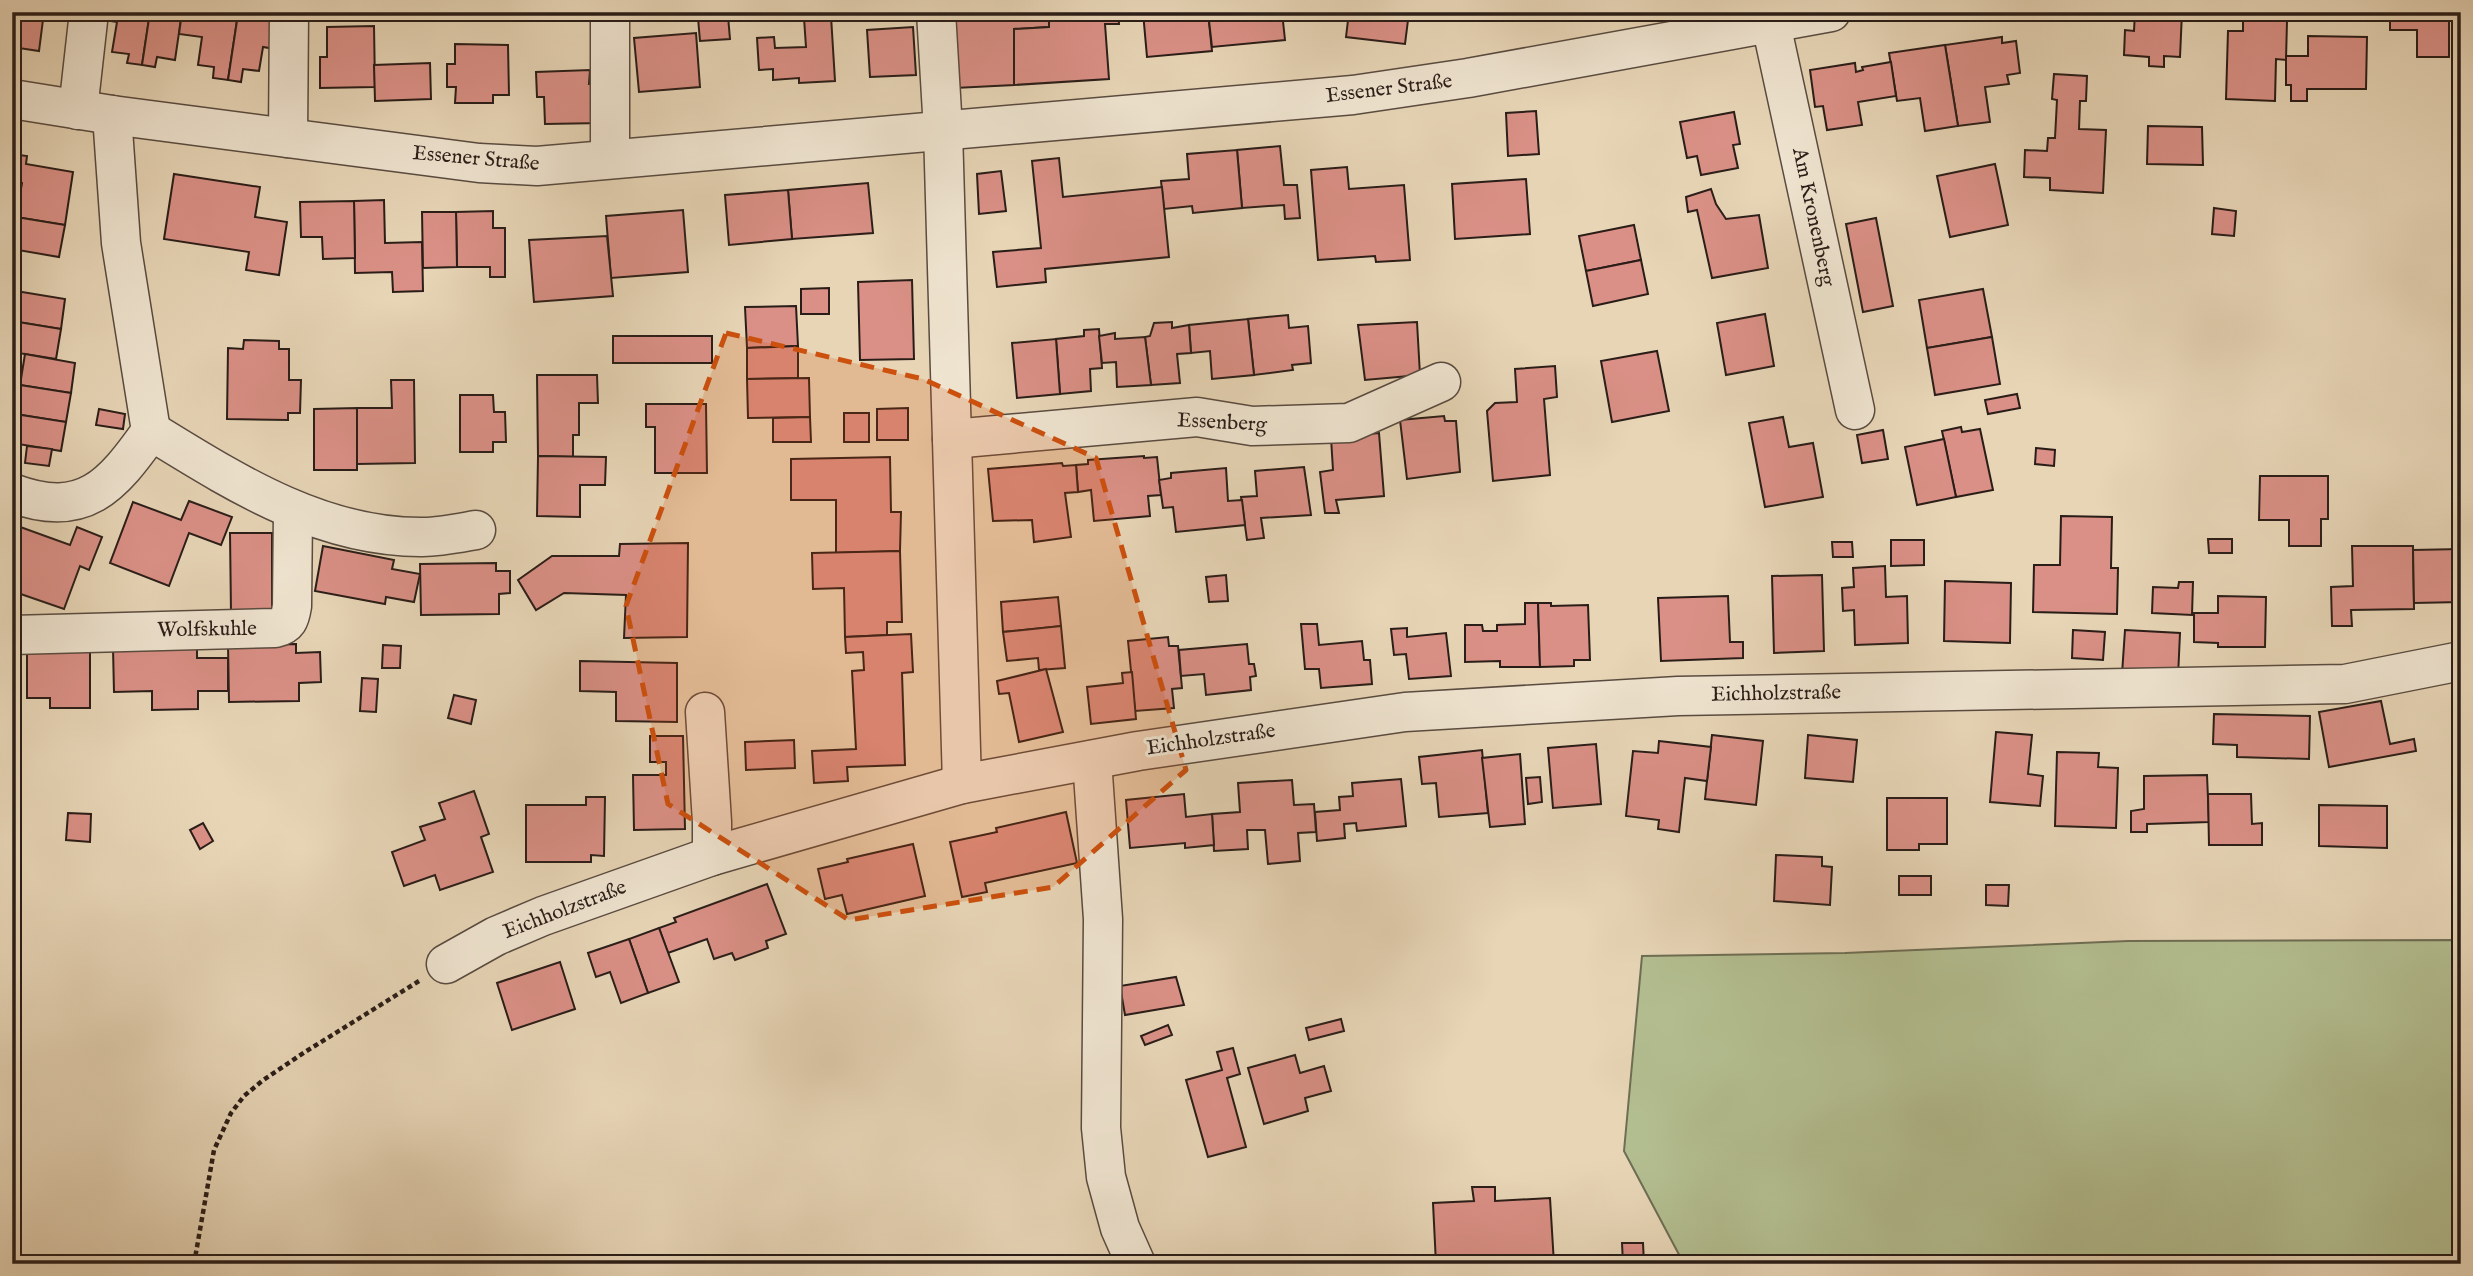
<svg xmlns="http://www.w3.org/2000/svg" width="2473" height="1276" font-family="'IM FELL English',serif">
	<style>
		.green { fill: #b3be90; stroke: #6e6e54; stroke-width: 2 }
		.building { fill: #da9086; stroke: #2a1d18; stroke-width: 2 }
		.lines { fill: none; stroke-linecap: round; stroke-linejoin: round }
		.minor-casing { stroke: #594b40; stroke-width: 41 }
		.path { stroke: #2a1d18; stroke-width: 4.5; stroke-dasharray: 5 3.5; stroke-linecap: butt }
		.minor { stroke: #efe4d0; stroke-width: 38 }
		.marked { fill: #cc500e; fill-opacity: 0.2; stroke: #cc500e; stroke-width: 5; stroke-dasharray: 14 9; stroke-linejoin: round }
		.labels { text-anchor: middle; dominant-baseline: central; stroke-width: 6; stroke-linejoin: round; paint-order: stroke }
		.street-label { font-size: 21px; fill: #2a1d18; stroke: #efe4d0 }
	</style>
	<rect width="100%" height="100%" fill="#e7d5b6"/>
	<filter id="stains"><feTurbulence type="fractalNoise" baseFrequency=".00286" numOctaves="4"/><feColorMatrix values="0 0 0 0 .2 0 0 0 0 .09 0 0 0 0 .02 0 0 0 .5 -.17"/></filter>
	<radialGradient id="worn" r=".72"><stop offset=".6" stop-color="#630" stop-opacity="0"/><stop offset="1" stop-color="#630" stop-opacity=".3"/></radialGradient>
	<!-- green -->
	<polygon class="green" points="2461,940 2461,1264 1684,1264 1624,1151 1642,956 1845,953 2128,941"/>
	<!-- building -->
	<g class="building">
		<polygon points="12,12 44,12 39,51 12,47"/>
		<polygon points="106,12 150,12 142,65 127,63 129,54 112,52 117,22 104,20"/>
		<polygon points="150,12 182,12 175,60 157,57 155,67 142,65"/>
		<polygon points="182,12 238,14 228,80 213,78 214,67 198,65 202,37 179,34"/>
		<polygon points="950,12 1049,12 1049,27 1014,29 1014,85 955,88"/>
		<polygon points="1049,12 1118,12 1119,24 1105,24 1109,79 1014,85 1014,29 1049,27"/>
		<polygon points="1143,12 1208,12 1212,51 1147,57"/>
		<polygon points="1208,12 1282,12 1285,40 1212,47"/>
		<polygon points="1349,12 1409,12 1405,44 1346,37"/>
		<polygon points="2135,12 2182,12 2180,57 2164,56 2164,67 2149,66 2149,57 2124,55 2125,30 2134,31"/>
		<polygon points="2390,12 2449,12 2449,57 2417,57 2417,30 2390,30"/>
		<polygon points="238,14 279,20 275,49 263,47 259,71 243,69 241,82 228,80"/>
		<polygon points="728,16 730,39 700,41 698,18"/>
		<polygon points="831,16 835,81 799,83 799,78 773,80 773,69 759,70 757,38 774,37 775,48 806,47 804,18"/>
		<polygon points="2243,19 2287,21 2286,60 2276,59 2275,101 2226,99 2228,31 2243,31"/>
		<polygon points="374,26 375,87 320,88 320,57 327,57 327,27"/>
		<polygon points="913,27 916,75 870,77 867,30"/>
		<polygon points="696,33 700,87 639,92 634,38"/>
		<polygon points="2308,36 2367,37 2366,89 2307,89 2307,101 2291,101 2291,85 2286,85 2286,56 2308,56"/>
		<polygon points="2002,37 2002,43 2016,41 2020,73 2007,75 2009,84 1985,87 1990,122 1958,126 1945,45"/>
		<polygon points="455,44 508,45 509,95 493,95 493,103 455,103 456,87 447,87 447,64 455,64"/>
		<polygon points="1945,45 1958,126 1925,131 1920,98 1897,101 1889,53"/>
		<polygon points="1891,62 1896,96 1858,102 1862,125 1827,130 1823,106 1815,107 1810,70 1855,63 1856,72 1863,70 1862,67"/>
		<polygon points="430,63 431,99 375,101 374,65"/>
		<polygon points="590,70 589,84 601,83 603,123 545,124 544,97 537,97 536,72"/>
		<polygon points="2054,74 2087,76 2086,101 2080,101 2079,129 2106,130 2103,193 2050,190 2050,178 2024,177 2025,150 2047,151 2048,138 2055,138 2057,100 2052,99"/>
		<polygon points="1536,111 1539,154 1508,156 1506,113"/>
		<polygon points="1734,112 1740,144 1733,145 1738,168 1701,175 1697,156 1687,158 1680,122"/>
		<polygon points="2148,126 2202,127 2203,165 2147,164"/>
		<polygon points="1280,146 1284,185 1297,185 1300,218 1285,219 1284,205 1242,208 1237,150"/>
		<polygon points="1237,150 1242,208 1193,213 1192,206 1164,209 1161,181 1189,179 1187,154"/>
		<polygon points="12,154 27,156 26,164 73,172 65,225 16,217 22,183 12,181"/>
		<polygon points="1059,158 1063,197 1162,187 1169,257 1045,269 1046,282 997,287 993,252 1041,248 1032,161"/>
		<polygon points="1995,164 2008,225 1950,237 1937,176"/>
		<polygon points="1347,167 1349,189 1404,185 1410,260 1376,262 1375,256 1318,260 1311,170"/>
		<polygon points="1001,171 1006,211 979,214 977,174"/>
		<polygon points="174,174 260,187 255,217 287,222 279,275 246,270 249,252 164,239"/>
		<polygon points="1526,179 1530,234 1455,239 1452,184"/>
		<polygon points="868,183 873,233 792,239 788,190"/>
		<polygon points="1711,189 1716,204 1726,219 1759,215 1768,268 1712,278 1697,210 1688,212 1686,197"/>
		<polygon points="788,190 792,239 729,245 725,195"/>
		<polygon points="384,200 385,243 422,242 423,291 393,292 392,272 355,273 354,201"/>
		<polygon points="354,201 355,258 323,259 322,237 301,237 300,202"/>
		<polygon points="2214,208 2236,211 2234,236 2212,234"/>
		<polygon points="683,210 688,272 611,278 606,216"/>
		<polygon points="493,211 493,228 505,228 505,277 490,277 490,267 457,267 456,212"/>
		<polygon points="422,212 456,212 457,267 423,268"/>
		<polygon points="16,217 65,225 59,257 12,249"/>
		<polygon points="1876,218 1893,306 1863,312 1846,224"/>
		<polygon points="1634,225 1641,260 1586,271 1579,236"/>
		<polygon points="607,236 613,296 534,302 529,240"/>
		<polygon points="1641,260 1648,294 1593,306 1586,271"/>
		<polygon points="912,280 914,359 860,360 858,282"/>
		<polygon points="829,288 829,314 801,314 801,289"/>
		<polygon points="1983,289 1992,337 1927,348 1919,300"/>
		<polygon points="16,291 65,299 61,329 12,321"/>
		<polygon points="796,306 798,346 747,348 745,307"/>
		<polygon points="1765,314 1774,366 1726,375 1717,323"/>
		<polygon points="1288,315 1289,328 1308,326 1311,363 1292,365 1293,370 1254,375 1248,319"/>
		<polygon points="1248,319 1254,375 1212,379 1210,351 1191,353 1189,325"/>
		<polygon points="12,321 61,329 56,359 12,352"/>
		<polygon points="1172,322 1172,328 1189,325 1191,353 1177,354 1180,383 1151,385 1145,337 1150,336 1154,323"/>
		<polygon points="1417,322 1420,375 1365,380 1358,325"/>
		<polygon points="1099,329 1102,368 1090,369 1091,391 1060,394 1056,339 1084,336 1084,330"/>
		<polygon points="1115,333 1115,339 1145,337 1151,385 1117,387 1116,362 1102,363 1099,336"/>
		<rect x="613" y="336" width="99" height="27"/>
		<polygon points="1992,337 2000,384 1935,395 1927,348"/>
		<polygon points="1056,339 1060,394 1017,398 1012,343"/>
		<polygon points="244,340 279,341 279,349 289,349 289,380 301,380 300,413 288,413 288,420 227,419 228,348 243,349"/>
		<polygon points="798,346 798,378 747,379 747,348"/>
		<polygon points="1657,351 1669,411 1612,422 1601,361"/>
		<polygon points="25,354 75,363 71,393 20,385"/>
		<polygon points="1555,366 1557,397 1544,399 1550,475 1493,481 1487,411 1495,403 1517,402 1515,369"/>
		<polygon points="537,375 597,375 598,403 579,403 579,435 573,435 573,457 538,456"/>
		<polygon points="809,378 810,417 748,418 747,379"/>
		<polygon points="391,380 414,380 415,463 357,464 357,408 392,408"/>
		<polygon points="20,385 71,393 66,422 15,414"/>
		<polygon points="2017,394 2020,408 1988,414 1985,400"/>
		<polygon points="460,395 493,395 494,412 505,412 506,442 493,442 493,452 460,452"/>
		<polygon points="646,404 706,404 707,473 655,473 655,427 646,427"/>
		<polygon points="357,408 357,470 314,470 314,409"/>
		<polygon points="908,408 908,440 877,440 877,409"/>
		<polygon points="99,409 125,414 123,429 96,425"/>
		<rect x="844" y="413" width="25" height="29"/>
		<polygon points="15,414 66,422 61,451 12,443"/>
		<polygon points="1444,416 1445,421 1456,421 1460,472 1407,479 1400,420"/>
		<polygon points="810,417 811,442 773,442 773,418"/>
		<polygon points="1783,417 1789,447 1813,443 1823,497 1765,507 1749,423"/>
		<polygon points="1961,427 1962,432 1980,429 1993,490 1956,497 1942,431"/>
		<polygon points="1883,430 1888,459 1862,463 1857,435"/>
		<polygon points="1379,433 1384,496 1336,500 1339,513 1325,513 1320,472 1333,470 1331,438"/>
		<polygon points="1944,439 1956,497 1917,505 1905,447"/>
		<polygon points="27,446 52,449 49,466 25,463"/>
		<polygon points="2036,448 2055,450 2054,466 2035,464"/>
		<polygon points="538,456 606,457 605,485 580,485 580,517 537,516"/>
		<polygon points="1144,456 1144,458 1157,457 1161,495 1148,496 1150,516 1094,521 1091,490 1078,492 1076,465 1088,464 1088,460"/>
		<polygon points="890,457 891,512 901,512 900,551 836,553 836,500 791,500 791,459"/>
		<polygon points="1062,463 1063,466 1076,465 1078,492 1065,493 1071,537 1034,542 1032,520 993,521 988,469"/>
		<polygon points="1304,467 1311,515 1261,518 1264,538 1247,540 1241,497 1257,496 1255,471"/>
		<polygon points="1226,468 1228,501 1242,500 1245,525 1176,532 1173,507 1163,508 1159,480 1171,478 1171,473"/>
		<polygon points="2260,476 2328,476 2328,519 2321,519 2321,546 2289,546 2289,520 2259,520"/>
		<rect x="2452" y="489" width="9" height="25"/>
		<polygon points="189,501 232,517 221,545 189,533 169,586 110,563 133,502 181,520"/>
		<polygon points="2061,516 2112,517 2111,568 2118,568 2117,614 2033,612 2034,565 2060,565"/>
		<polygon points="12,524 70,545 77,527 102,537 89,570 80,566 64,609 12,591"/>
		<polygon points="230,533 272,533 272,613 231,613"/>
		<polygon points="2208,539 2232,539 2232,553 2209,553"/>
		<polygon points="1891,540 1924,540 1924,565 1891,566"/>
		<polygon points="1832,542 1852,542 1853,557 1833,557"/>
		<polygon points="688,543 687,637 624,638 626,595 564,593 536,610 518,580 552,556 619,556 620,544"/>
		<polygon points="323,546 394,560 392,569 420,574 414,602 386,597 385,604 315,591"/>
		<polygon points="2352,546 2413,546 2414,609 2351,610 2352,626 2332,626 2331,587 2353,586"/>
		<polygon points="2461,549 2461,602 2414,603 2413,550"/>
		<polygon points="900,551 902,622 887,622 887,635 845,637 844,588 813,589 812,553"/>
		<polygon points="496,563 496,571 510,571 510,593 499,594 499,614 421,615 420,564"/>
		<polygon points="1885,566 1886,597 1907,596 1908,643 1855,645 1854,610 1843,611 1842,588 1854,587 1853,568"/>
		<polygon points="1226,575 1228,601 1209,602 1206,577"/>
		<polygon points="1822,575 1824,651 1774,653 1772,576"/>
		<polygon points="1945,581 2011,583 2010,643 1944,641"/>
		<polygon points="2179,582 2193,582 2192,615 2152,613 2153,587 2178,588"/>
		<polygon points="1728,596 1730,642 1743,642 1743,658 1661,661 1658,598"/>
		<polygon points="2218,596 2266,597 2265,647 2218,647 2218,643 2194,642 2194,613 2218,613"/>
		<polygon points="1058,597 1061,626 1003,632 1001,602"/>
		<polygon points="1525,603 1538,603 1540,667 1500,667 1500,661 1465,662 1465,625 1482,625 1483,631 1497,631 1497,625 1525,624"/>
		<polygon points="1538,603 1551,603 1551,606 1588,605 1590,660 1574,660 1574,666 1540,667"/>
		<polygon points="1301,624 1317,624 1319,645 1362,641 1364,660 1370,660 1372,684 1321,688 1319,669 1305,669"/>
		<polygon points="1061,626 1065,668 1039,670 1038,658 1007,661 1003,632"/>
		<polygon points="1407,628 1407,637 1446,633 1451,676 1409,679 1406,654 1394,655 1391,629"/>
		<polygon points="2073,630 2105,632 2103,660 2072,658"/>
		<polygon points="2125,630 2180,633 2178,677 2122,674"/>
		<polygon points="911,634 913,672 902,673 905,765 847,767 848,781 814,783 812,751 856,749 852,671 864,670 863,652 846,653 845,637"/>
		<polygon points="1168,637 1169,646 1178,646 1182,688 1172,689 1174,708 1135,711 1128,641"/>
		<polygon points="296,644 296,653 320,652 321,682 299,683 299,701 229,702 228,645"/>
		<polygon points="1247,644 1249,664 1254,664 1256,676 1250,677 1251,690 1206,695 1204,674 1181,676 1179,650"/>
		<polygon points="383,645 401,646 400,668 382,668"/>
		<polygon points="197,646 197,658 228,658 228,691 198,691 198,709 152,710 152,691 114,692 113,648"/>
		<polygon points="90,651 90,708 50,708 50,698 27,698 27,652"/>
		<polygon points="580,661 677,663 677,722 616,721 616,692 580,691"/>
		<polygon points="1046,669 1063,732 1019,742 1009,693 999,694 997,681"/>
		<polygon points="1132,672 1136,719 1091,724 1087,687 1123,683 1122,673"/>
		<polygon points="362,678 378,679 376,712 360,711"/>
		<polygon points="454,695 476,700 471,724 448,718"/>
		<polygon points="2381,701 2390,744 2414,739 2416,751 2329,767 2319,712"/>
		<polygon points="2214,714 2310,716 2309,759 2237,757 2237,745 2213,744"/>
		<polygon points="1996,732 2032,735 2028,774 2043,776 2040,806 1990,802"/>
		<polygon points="1712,735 1763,741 1756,805 1705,799"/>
		<polygon points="1808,735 1857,740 1853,782 1805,778"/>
		<polygon points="650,736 683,736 685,829 634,830 633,775 666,775 666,762 650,762"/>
		<polygon points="794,740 795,768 746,770 745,742"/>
		<polygon points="1659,741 1711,747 1707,781 1685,778 1679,832 1658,829 1659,820 1626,816 1633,751 1658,753"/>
		<polygon points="1596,744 1601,804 1553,808 1548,748"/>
		<polygon points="1482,750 1488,813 1439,817 1436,783 1422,784 1419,757"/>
		<polygon points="2057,752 2099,753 2098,767 2118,768 2116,828 2055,826"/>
		<polygon points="1520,754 1525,824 1490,827 1482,758"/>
		<polygon points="2207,775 2209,822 2147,824 2147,832 2131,832 2131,811 2144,809 2144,776"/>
		<polygon points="1540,777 1542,802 1528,804 1526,778"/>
		<polygon points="1401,779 1406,826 1357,831 1356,823 1344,824 1345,838 1317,841 1315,812 1340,810 1339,797 1353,796 1352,783"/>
		<polygon points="1292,780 1294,805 1314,804 1316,832 1298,833 1300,861 1268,864 1265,830 1247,830 1248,849 1214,851 1212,814 1240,812 1238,783"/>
		<polygon points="474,791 489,834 481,837 493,872 440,890 435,875 404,886 392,852 425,840 420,827 445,819 439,803"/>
		<polygon points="1184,794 1186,817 1212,814 1214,845 1185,848 1185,843 1130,848 1126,800"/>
		<polygon points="2208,794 2251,794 2252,824 2262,823 2262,845 2209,845"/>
		<polygon points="586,797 605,797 604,856 591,855 591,862 526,862 526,805 586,805"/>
		<polygon points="1887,798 1947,798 1947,844 1919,844 1919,850 1887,850"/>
		<polygon points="2319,805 2387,806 2387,848 2319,846"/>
		<polygon points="1066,812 1077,863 985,883 987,892 962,897 950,842 997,832 996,828"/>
		<polygon points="68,813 91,814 90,842 66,840"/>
		<polygon points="203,823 213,841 200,849 190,830"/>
		<polygon points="913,844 925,896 847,914 842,895 825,899 818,869 848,862 847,859"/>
		<polygon points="1776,855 1822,857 1822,866 1832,867 1830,905 1774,901"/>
		<rect x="1899" y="876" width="32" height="19"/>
		<polygon points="767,884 786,934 766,941 768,948 735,960 732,953 714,959 707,939 668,953 659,928 676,922 674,918"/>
		<polygon points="1986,885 2009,885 2008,906 1986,905"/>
		<polygon points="659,928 679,982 648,993 629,939"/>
		<polygon points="629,939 648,993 621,1003 610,972 596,977 588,953"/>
		<polygon points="560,962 575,1009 512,1030 497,983"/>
		<polygon points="1176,977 1184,1005 1125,1015 1120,986"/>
		<polygon points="1341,1019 1344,1031 1309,1040 1306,1028"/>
		<polygon points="1168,1025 1172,1035 1145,1045 1141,1036"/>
		<polygon points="1233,1048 1240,1074 1227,1078 1246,1147 1208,1157 1186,1080 1222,1070 1217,1052"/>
		<polygon points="1295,1055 1300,1073 1324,1066 1331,1091 1305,1098 1308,1111 1264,1124 1248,1068"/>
		<polygon points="1472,1187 1495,1187 1495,1201 1550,1198 1554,1264 1436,1264 1433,1203 1474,1201"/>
		<polygon points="1622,1243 1643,1243 1644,1264 1623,1264"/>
	</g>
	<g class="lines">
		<defs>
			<g id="minor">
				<polyline points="936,12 943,130 962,784"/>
				<polyline points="1771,24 1855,410"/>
				<polyline points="12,99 112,115 479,163 537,166 1353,95 1468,78 1831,12"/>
				<polyline points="78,110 89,12"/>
				<polyline points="288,138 289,12"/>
				<polyline points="610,159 610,12"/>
				<path d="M151 431C234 482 321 538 423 537 440 537 459 533 476 530"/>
				<polyline points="952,439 1197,417 1252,426 1349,423 1441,382"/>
				<path d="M12 493C84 520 112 486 151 431L121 243 112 115"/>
				<path d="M12 635 275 628C288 625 290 619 292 606L293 511"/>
				<polyline points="705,712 712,822 712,856"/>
				<polyline points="1092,760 1103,919 1101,1128 1106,1177 1120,1228 1136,1264"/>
				<polyline points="446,964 496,936 543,916 712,856 962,784 1138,751 1405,712 1678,696 2345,684 2461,661"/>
			</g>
		</defs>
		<!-- minor casing -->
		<use href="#minor" class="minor-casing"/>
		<!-- path -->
		<polyline class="path" points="194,1264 214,1150 231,1113 244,1096 262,1081 305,1052 419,981"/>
		<!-- minor -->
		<use href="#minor" class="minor"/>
	</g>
	<!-- marked area -->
	<path class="marked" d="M726 333 923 379 1096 458 1186 770 1053 887 849 920 668 804 626 606Z"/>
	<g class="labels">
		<!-- street labels -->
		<g class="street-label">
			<text transform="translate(1389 89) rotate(-7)">Essener Straße</text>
			<text transform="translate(476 159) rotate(5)">Essener Straße</text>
			<text transform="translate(1813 217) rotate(78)">Am Kronenberg</text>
			<text transform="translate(1222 423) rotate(3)">Essenberg</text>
			<text transform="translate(207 630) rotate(-1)">Wolfskuhle</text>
			<text transform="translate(1776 694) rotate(-1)">Eichholzstraße</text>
			<text transform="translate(1211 740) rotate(-8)">Eichholzstraße</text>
			<text transform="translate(565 910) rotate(-21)">Eichholzstraße</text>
		</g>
	</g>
	<!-- margin -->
	<rect width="2473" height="1276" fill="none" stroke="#e7d5b6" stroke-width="42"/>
	<rect x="14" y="14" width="2445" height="1248" fill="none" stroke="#2a1d18" stroke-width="3.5"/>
	<rect x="21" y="21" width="2431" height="1234" fill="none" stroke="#2a1d18" stroke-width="2"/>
	<rect width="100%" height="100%" filter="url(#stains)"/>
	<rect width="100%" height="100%" fill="url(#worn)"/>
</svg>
